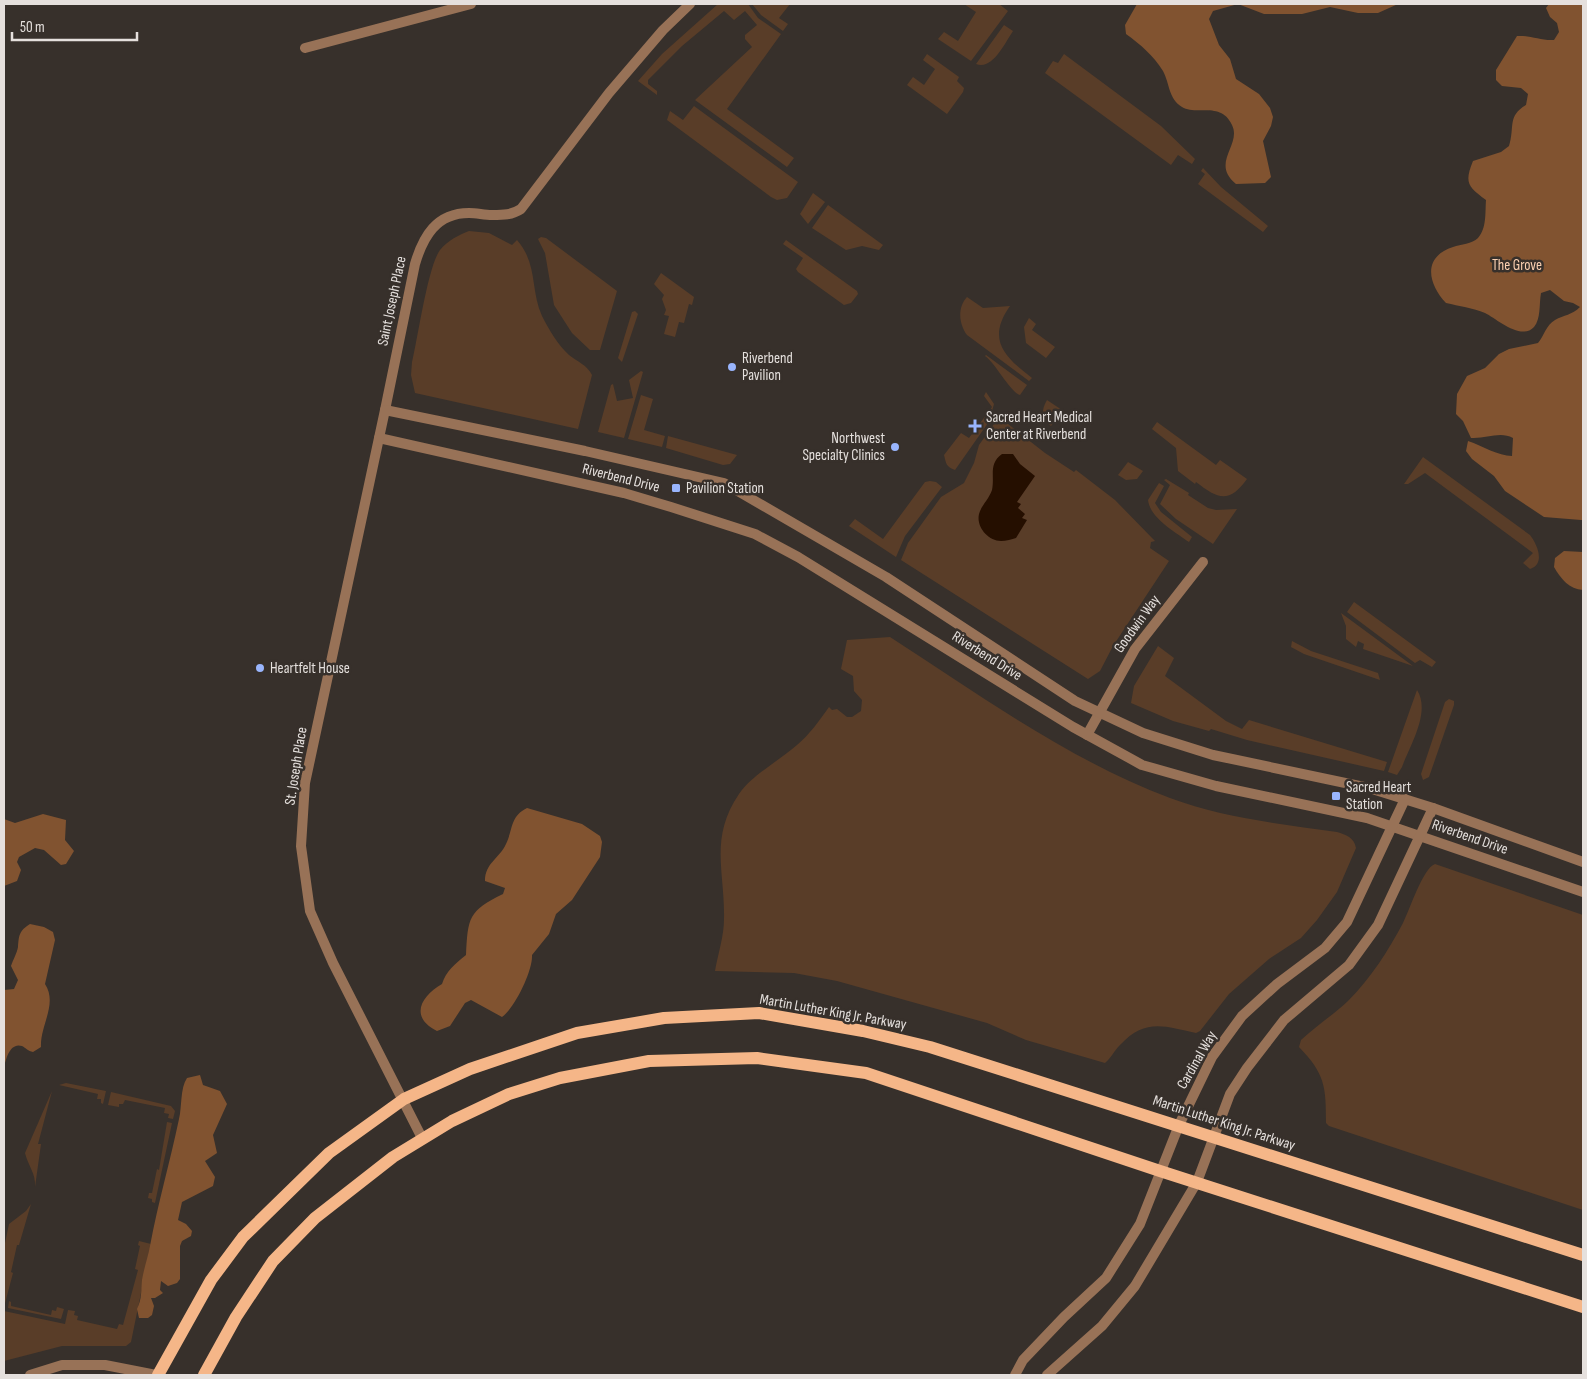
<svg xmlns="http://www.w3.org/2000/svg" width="1587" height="1379" font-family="'Sofia Sans Condensed',sans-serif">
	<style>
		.green { fill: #593d28 }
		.forest { fill: #815330 }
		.water { fill: #250f00 }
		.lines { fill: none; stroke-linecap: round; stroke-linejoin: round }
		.minor { stroke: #987257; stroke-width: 10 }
		.tertiary { stroke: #987257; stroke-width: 10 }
		.primary { stroke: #f5b688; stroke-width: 12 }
		.poi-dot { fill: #99b5fd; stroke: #37302b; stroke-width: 2 }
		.labels { text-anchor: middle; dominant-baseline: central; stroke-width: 5; stroke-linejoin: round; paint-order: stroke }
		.park-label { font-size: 15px; fill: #fcd0b1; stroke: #37302b }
		.street-label { font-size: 15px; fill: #e5e0dd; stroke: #37302b }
		.poi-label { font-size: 15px; fill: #e5e0dd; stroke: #37302b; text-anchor: start }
	</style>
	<rect width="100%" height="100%" fill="#37302b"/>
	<!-- green -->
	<g class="green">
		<polygon points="718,4 748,4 758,18 781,34 727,109 794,158 787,167 695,100 752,47 745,39 745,35 757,25 745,11 734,20 724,11 682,46 648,80 648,84 657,91 657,95 638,81 662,54"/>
		<polygon points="752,4 790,4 779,18 788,24 783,31 761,15"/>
		<polygon points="964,4 999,4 1008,11 971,61 938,39 944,32 958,41 976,12"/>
		<path d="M1004 25 1013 31C1005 43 992 71 976 64Z"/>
		<polygon points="927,54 959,77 957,81 964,88 963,92 947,114 907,85 913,77 924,85 935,69 923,60"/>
		<polygon points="1064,54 1161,126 1195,159 1192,164 1178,155 1171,165 1045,73 1053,61 1058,63"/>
		<polygon points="694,106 798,182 787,198 777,200 771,197 667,120 670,111 683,120"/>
		<polygon points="1203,168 1221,187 1268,226 1263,232 1198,184 1205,174 1201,171"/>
		<polygon points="813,193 825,202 808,224 800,214"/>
		<polygon points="828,205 883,245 879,250 862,246 846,250 812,228"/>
		<path d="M469 231 489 233 512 245 517 240C538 264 530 289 542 316 549 330 558 345 569 355 578 362 587 365 592 375L578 429 415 393 411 375 412 362C418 337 428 266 440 250 448 240 459 235 469 231Z"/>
		<polygon points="541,237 546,238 617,291 600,350 590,350 572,333 554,305 545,253 538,239"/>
		<polygon points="786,240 857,291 858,294 851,303 844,305 798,272 796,269 803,258 783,244"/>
		<polygon points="661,273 694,297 692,305 689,304 684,323 679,322 675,337 664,334 669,316 664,315 666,310 662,299 664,295 654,284"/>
		<path d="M967 297 983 308 1010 306C986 340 1005 357 1032 378L1029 381 967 335C959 324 957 308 967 297Z"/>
		<polygon points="635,311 638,314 622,362 618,358 632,312"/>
		<polygon points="1029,318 1036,324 1032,330 1055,347 1046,358 1026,343 1024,327"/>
		<path d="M986 355 1027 385 1020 395C1011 393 996 364 985 356Z"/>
		<polygon points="641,371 643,372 624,438 598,432 611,385 613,384 617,401 633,398 629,380"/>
		<path d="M986 392 994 404 992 411 995 413 955 470C946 467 946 463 944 455L961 433 969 438 992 407 984 396Z"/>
		<polygon points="641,395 653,399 644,430 665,436 662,447 628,439"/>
		<path d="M1047 400 1062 410 1051 426C1041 419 1041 410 1047 400Z"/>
		<polygon points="999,417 1045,453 1074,472 1076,470 1115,500 1155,541 1151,542 1150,548 1169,561 1113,646 1100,671 1088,679 901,560 908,543 941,497 964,483 974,463 979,445"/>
		<path d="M1157 422 1216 465 1220 460 1247 479C1229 504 1218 499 1196 482L1195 484 1178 471 1176 448 1152 429Z"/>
		<polygon points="668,436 737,455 730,464 723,465 666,448"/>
		<path d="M1423 457 1530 535C1537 544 1546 564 1530 569L1523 563 1533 553 1425 473 1408 484H1404Z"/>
		<polygon points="1128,462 1143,471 1137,479 1126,480 1118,475"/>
		<polygon points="1166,479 1189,493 1188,495 1208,508 1216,510 1237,509 1213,544 1176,519 1160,504 1170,485 1164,480"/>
		<polygon points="930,481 936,482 942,487 905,536 896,557 849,526 855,519 883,539 925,482"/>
		<path d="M1159 483 1164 486 1155 503 1161 512 1192 537 1189 542C1175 532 1150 518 1148 500Z"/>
		<polygon points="1354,602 1436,662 1432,667 1420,660 1415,663 1347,612"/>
		<polygon points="1341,613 1413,666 1363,649 1364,644 1358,641 1356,647 1346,639 1346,626"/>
		<path d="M890 637C980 695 1069 760 1170 798 1223 818 1282 824 1337 832 1346 835 1354 837 1356 848L1337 892 1317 920 1301 938 1269 959 1229 994 1200 1031 1196 1033C1164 1026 1145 1018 1120 1045 1114 1051 1111 1058 1105 1063L1026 1040 987 1023 837 981 794 973 715 971C718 954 724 936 724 919 725 872 709 838 739 794 753 774 779 761 797 745 810 734 819 721 829 707L832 710 837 709 847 717H852L861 711 862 700 854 691 853 676 841 669 847 640Z"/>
		<polygon points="1292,641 1311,651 1378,673 1380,680 1304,654 1291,647"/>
		<polygon points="1158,646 1174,658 1165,676 1226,721 1242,729 1249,720 1387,762 1384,771 1247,740 1211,729 1209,731 1173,721 1131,703 1134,686"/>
		<path d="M1417 690C1431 712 1410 745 1402 767L1397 775 1388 772Z"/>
		<polygon points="1449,699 1454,701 1454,705 1429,777 1423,780 1421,774 1445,702"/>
		<path d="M1435 864 1583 915V1210L1329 1126 1326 1123C1326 1086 1325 1074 1299 1047L1301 1040C1316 1026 1333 1015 1348 1001 1371 978 1388 951 1403 923 1410 909 1423 868 1435 864Z"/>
		<polygon points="66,1083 106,1091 103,1104 101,1103 101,1099 97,1099 98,1094 59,1085"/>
		<path d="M52 1091 38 1144H41L35 1187C36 1173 28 1166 25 1153Z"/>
		<polygon points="111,1092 171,1106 175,1111 173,1119 168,1118 169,1114 164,1113 165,1108 125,1100 123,1104 119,1104 119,1107 108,1105"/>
		<polygon points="167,1122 172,1123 155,1203 152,1202 152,1199 148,1198 149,1193 152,1193 157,1169 159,1170"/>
		<polygon points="31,1204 19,1245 17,1245 11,1272 13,1273 4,1307 4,1248 9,1224 26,1211"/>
		<polygon points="139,1241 151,1244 131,1342 126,1346 62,1346 4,1361 4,1311 65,1324 68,1310 75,1311 74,1315 78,1316 77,1320 117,1329 119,1324 123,1325 138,1270 135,1269 140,1246 138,1245"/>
		<polygon points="9,1301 11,1302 11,1306 51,1315 52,1310 56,1311 57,1307 64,1309 61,1319 8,1308"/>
	</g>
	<!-- forest -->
	<g class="forest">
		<path d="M1137 4H1238L1213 11 1209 19 1219 45 1230 59 1236 79 1259 94 1270 108 1273 117 1271 126 1263 141 1271 177 1265 183 1236 184C1210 163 1242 145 1232 125 1221 101 1196 116 1182 107 1168 98 1170 84 1163 71 1153 55 1141 45 1126 34L1125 25Z"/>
		<polygon points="1238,4 1398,4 1378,13 1358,13 1330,7 1302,14 1264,14"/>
		<path d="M1549 4H1583V520H1581L1544 517 1505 491 1494 476 1472 459 1466 451 1468 441C1483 446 1498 456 1512 456L1513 438C1500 431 1486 439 1471 438L1463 421 1456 414 1457 394 1467 376 1485 368 1499 354 1509 349 1538 343C1544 336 1546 325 1555 320 1564 315 1572 315 1580 307L1573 303 1564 301 1550 290 1541 293C1539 304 1541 319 1534 327 1521 341 1497 319 1485 313 1473 308 1459 306 1446 303 1428 284 1422 257 1453 247 1461 244 1472 244 1478 238 1487 228 1485 212 1486 200 1468 187 1464 183 1473 161L1501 152 1509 146C1515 127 1507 116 1526 105L1528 94 1521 88 1502 86 1496 80V70L1517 36C1530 35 1541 41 1554 40L1559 32 1557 23 1550 17 1546 8Z"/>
		<path d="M1564 551 1583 552V590C1569 589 1561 579 1554 567L1555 558Z"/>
		<path d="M527 808 582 824 600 836 602 842 600 857 572 900 556 914 549 934 532 955C533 970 515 1008 502 1017L471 1000 465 1003 450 1026 437 1031C409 1017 421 996 442 984 446 971 455 964 466 955 468 918 468 911 503 894L505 888 485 881C485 863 499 859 506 844 513 830 510 816 527 808Z"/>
		<polygon points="43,814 66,820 65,840 74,851 66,864 61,865 44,850 35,848 19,857 17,862 21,870 17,881 4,886 4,819 15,823"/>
		<path d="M30 924 44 927 53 932 55 940 45 984C58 1004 40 1025 41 1047L33 1052C28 1051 26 1048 22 1046 10 1042 6 1059 4 1067V990L14 989 18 980 11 966C13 960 17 953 18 947 19 935 19 931 30 924Z"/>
		<path d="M200 1075 203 1085 220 1091 227 1104 213 1135 217 1153 205 1161 215 1177 213 1186 182 1202 178 1220 186 1224 192 1231 191 1236 182 1241 180 1246V1279L177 1283 168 1286 161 1281 160 1290 163 1293 155 1298H151L154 1306 152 1315 148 1318H139L137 1309C142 1298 141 1291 142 1280 144 1268 148 1257 150 1246 158 1203 170 1162 179 1119 182 1108 180 1088 187 1078Z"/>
	</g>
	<!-- water -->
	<path class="water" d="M1002 454H1013L1020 464 1035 476 1017 502 1021 504 1018 508 1025 514 1022 518 1027 520 1016 538C1012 539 1006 541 1001 541 988 541 976 527 979 514 981 506 989 499 992 490 995 476 988 464 1002 454Z"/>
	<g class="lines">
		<!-- minor -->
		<g class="minor">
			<polyline points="305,48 471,4"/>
			<path d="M385 410 415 264C423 237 436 213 469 213 477 213 484 215 492 215 503 215 512 215 521 209L609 93 663 30 690 4"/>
			<polyline points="1087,735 1135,649 1203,562"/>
		</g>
		<!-- tertiary -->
		<g class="tertiary">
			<polyline points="379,438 624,493 671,507 755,534 798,557 1073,727 1142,765 1216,786 1367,818 1583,892"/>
			<polyline points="422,1138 333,963 310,911 301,846 305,783 385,410 585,451 724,483 886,577 1075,701 1143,733 1213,755 1369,788 1433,808 1583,862"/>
			<polyline points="30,1375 62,1365 105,1365 156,1375"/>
			<polyline points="1015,1375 1023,1360 1064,1317 1106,1278 1140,1224 1179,1125 1212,1057 1242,1016 1277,984 1325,948 1347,922 1405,799"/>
			<polyline points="1047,1375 1102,1326 1135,1286 1197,1182 1230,1094 1247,1068 1284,1020 1349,965 1378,925 1433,808"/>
		</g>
		<!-- primary -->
		<g class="primary">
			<polyline points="158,1375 211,1280 243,1237 329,1153 404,1099 470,1069 577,1033 664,1018 759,1013 863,1031 930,1047 1583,1255"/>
			<polyline points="204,1375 236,1317 273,1261 315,1218 393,1157 452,1121 509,1094 560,1078 649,1061 757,1058 866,1073 1160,1171 1583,1307"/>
		</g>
	</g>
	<!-- markers -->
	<g class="poi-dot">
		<circle cx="732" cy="367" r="5"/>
		<path d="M972.5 418.5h5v5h5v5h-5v5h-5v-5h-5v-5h5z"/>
		<circle cx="895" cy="447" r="5"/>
		<rect x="671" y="483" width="10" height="10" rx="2.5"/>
		<circle cx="260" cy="668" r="5"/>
		<rect x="1331" y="791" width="10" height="10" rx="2.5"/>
	</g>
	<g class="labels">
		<!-- park labels -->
		<g class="park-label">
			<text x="1517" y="265">The Grove</text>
		</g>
		<!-- street labels -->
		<g class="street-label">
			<text transform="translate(392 301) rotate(-78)">Saint Joseph Place</text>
			<text transform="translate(621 478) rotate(14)">Riverbend Drive</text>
			<text transform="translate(1137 624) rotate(-54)">Goodwin Way</text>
			<text transform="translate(987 656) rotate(32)">Riverbend Drive</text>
			<text transform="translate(296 766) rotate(-81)">St. Joseph Place</text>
			<text transform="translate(1470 837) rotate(19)">Riverbend Drive</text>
			<text transform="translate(833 1012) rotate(10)">Martin Luther King Jr. Parkway</text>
			<text transform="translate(1197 1060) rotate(-60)">Cardinal Way</text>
			<text transform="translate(1224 1123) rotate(18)">Martin Luther King Jr. Parkway</text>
		</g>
		<!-- poi labels -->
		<g class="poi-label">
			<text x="742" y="358">Riverbend<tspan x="742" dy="17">Pavilion</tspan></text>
			<text x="986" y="417">Sacred Heart Medical<tspan x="986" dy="17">Center at Riverbend</tspan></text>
			<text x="885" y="438" text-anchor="end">Northwest<tspan x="885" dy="17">Specialty Clinics</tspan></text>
			<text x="686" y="488">Pavilion Station</text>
			<text x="270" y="668">Heartfelt House</text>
			<text x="1346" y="787">Sacred Heart<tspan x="1346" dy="17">Station</tspan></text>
		</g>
	</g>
	<!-- border -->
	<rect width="1587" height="1379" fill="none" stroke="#e5e0dd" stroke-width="10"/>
	<!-- scale -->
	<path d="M12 32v8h125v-8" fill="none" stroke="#e5e0dd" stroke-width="2.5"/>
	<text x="20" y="32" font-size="15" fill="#e5e0dd" stroke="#37302b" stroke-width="4" paint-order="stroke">50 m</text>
</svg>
